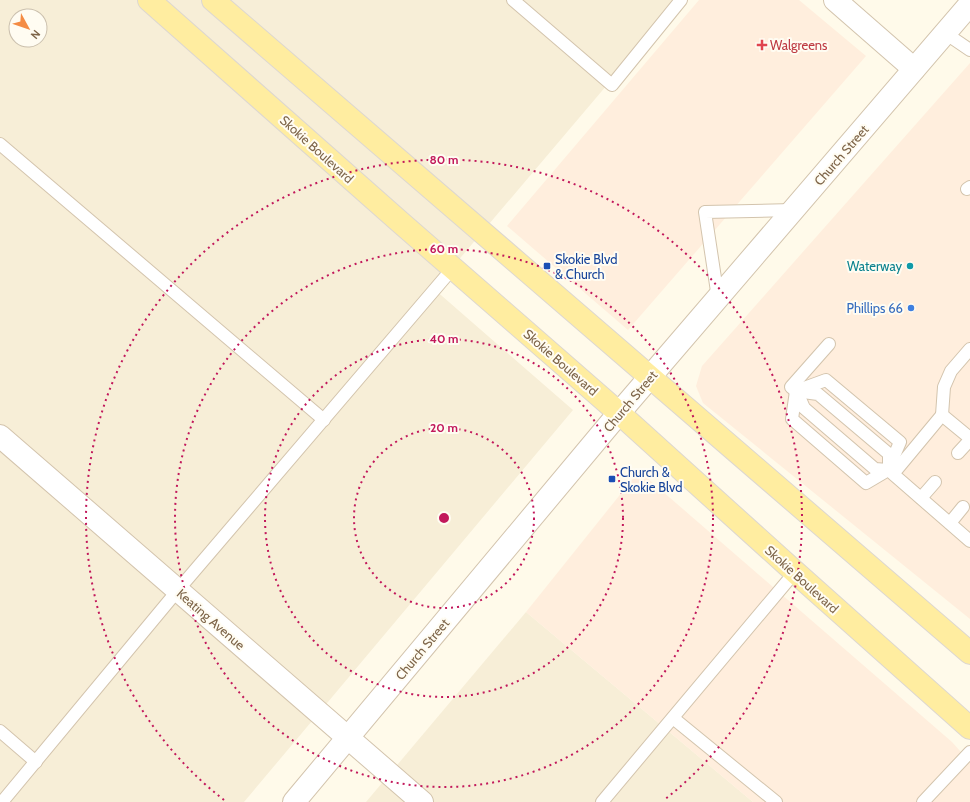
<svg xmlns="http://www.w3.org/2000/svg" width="970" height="802" font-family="Cabin,sans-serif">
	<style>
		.residential { fill: #f7eed7; fill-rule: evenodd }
		.commercial { fill: #fed }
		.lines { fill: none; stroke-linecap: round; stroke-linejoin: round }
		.service-casing { stroke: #d3c4ad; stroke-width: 14 }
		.minor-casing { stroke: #d3c4ad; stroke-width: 24 }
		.tertiary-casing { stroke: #d3c4ad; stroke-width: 24 }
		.primary-casing { stroke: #ddd7d0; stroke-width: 24 }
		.service { stroke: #fff; stroke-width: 12 }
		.minor { stroke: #fff; stroke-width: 22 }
		.tertiary { stroke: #fff; stroke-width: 22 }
		.primary { stroke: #ffeda0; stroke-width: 22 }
		.ring { fill: none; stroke: #c2185b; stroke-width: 2; stroke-dasharray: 2 4 }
		.health-dot { fill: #e0444e; stroke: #fffcf2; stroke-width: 1.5 }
		.transit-dot { fill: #1a4fb4; stroke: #fffcf2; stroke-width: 1.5 }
		.culture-dot { fill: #0f9aa8; stroke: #fffcf2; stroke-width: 1.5 }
		.shop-dot { fill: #3f7fe0; stroke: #fffcf2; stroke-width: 1.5 }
		.labels { text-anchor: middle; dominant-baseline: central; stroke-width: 4; stroke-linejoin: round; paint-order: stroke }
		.health-label { font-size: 13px; fill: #be3a42; stroke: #fffcf2; text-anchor: start }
		.street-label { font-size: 13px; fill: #7e6549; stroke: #fffcf2 }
		.transit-label { font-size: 13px; fill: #164399; stroke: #fffcf2; text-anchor: start }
		.culture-label { font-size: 13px; fill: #0d838f; stroke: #fffcf2; text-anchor: end }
		.shop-label { font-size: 13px; fill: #366cbe; stroke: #fffcf2; text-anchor: end }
		.centre { fill: #c2185b; stroke: #fffcf2; stroke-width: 2 }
		.ring-label { font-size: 12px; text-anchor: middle; font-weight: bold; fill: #c2185b; stroke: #fffcf2; stroke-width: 4; stroke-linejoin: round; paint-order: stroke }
	</style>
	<rect width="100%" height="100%" fill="#fffaea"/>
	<!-- residential -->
	<g class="residential">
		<path d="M0 0H679L434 289 573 410 244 802H0ZM16 16H40V40H16Z"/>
		<polygon points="526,612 753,802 366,802"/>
	</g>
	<!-- commercial -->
	<g class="commercial">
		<polygon points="699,0 799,0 866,56 628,330 507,226"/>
		<polygon points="970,63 970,619 703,403 696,386 702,366"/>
		<polygon points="639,471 952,742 970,762 970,802 753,802 526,612"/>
	</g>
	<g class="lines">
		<defs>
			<g id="service">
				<polyline points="513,0 612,85 681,0"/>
				<polyline points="945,33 970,50"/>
				<polyline points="0,144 324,420"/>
				<polyline points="967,189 970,187"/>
				<polyline points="718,298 705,212 793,210"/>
				<polyline points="829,344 791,387 796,391 818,394 889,454 889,467"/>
				<polygon points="826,380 900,442 888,470 866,483 792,419 796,391"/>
				<polyline points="797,392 804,408 875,469 888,470 891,472"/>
				<polyline points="942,415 944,387 951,371 970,349"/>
				<polyline points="970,438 942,415 893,474 970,541"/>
				<polyline points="958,453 970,440"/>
				<polyline points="921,498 935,482"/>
				<polyline points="950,523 963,507"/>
				<polyline points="673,718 776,802"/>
				<polyline points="0,731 36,762"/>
				<polyline points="2,802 178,590 453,268"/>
				<polyline points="602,802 795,572"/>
				<polyline points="923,802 970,752"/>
			</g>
			<g id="minor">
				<polyline points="835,0 914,69"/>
				<polyline points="0,436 422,802"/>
			</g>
			<polyline id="tertiary" points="294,802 619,413 970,4"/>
			<g id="primary">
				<polyline points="149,0 400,222 619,413 795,572 970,728"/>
				<polyline points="213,0 970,653"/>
			</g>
		</defs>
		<!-- service casing -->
		<use href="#service" class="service-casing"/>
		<!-- minor casing -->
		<use href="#minor" class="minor-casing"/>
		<!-- tertiary casing -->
		<use href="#tertiary" class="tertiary-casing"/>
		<!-- primary casing -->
		<use href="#primary" class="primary-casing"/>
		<!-- service -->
		<use href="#service" class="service"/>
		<!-- minor -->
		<use href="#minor" class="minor"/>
		<!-- tertiary -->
		<use href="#tertiary" class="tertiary"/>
		<!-- primary -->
		<use href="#primary" class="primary"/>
	</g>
	<!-- distance rings -->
	<g class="ring">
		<circle cx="444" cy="518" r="90"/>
		<circle cx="444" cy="518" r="179"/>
		<circle cx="444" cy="518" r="269"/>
		<path d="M224 800A358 358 0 1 1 664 800"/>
	</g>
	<!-- markers -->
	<path class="health-dot" d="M760 39h4v4h4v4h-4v4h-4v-4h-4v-4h4z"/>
	<g class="transit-dot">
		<rect x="543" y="262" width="8" height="8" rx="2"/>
		<rect x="608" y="475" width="8" height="8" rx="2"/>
	</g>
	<circle class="culture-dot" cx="910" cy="266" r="4"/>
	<circle class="shop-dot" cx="911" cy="308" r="4"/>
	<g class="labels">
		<!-- health labels -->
		<g class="health-label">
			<text x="770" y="45">Walgreens</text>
		</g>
		<!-- street labels -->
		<g class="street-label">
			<text transform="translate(317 149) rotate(42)">Skokie Boulevard</text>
			<text transform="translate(841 155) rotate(-49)">Church Street</text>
			<text transform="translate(561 362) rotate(41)">Skokie Boulevard</text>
			<text transform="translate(630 401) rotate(-50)">Church Street</text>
			<text transform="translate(802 579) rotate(42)">Skokie Boulevard</text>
			<text transform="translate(211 619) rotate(41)">Keating Avenue</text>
			<text transform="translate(422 649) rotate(-50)">Church Street</text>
		</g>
		<!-- transit labels -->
		<g class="transit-label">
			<text x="555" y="259">Skokie Blvd<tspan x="555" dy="15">&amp; Church</tspan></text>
			<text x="620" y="472">Church &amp;<tspan x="620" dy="15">Skokie Blvd</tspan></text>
		</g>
		<!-- culture labels -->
		<g class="culture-label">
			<text x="902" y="266">Waterway</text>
		</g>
		<!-- shop labels -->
		<g class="shop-label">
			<text x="903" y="308">Phillips 66</text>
		</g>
	</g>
	<circle cx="444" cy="518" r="6" class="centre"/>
	<g class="ring-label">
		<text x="444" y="164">80 m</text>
		<text x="444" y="253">60 m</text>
		<text x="444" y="343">40 m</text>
		<text x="444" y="432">20 m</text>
	</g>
	<!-- north arrow -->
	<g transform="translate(28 28) rotate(130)"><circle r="19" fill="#fffcf2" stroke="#cbc0ae"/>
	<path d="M0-3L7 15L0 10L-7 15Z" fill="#f48b43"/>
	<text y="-6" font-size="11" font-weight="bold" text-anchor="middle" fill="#7e6549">N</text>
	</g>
</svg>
